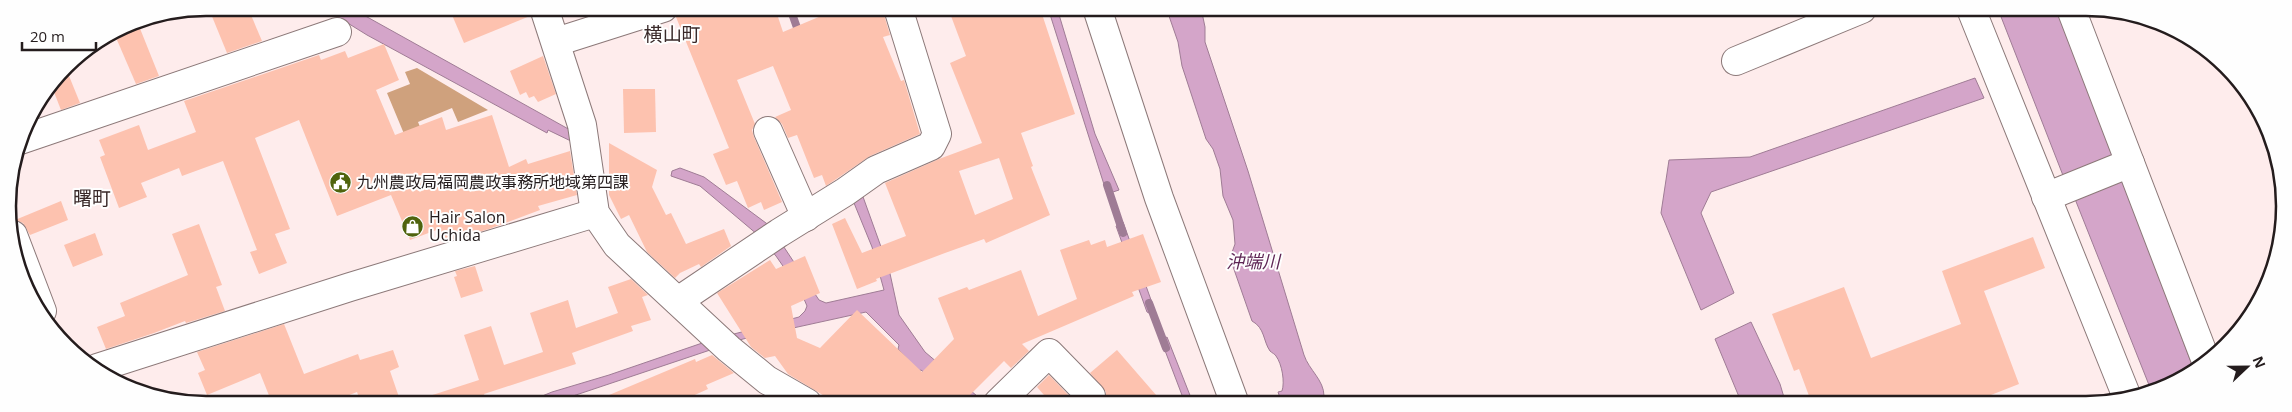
<svg xmlns="http://www.w3.org/2000/svg" width="2292" height="412" font-family="'Open Sans','Noto Sans JP',sans-serif">
	<style>
		.forest { fill: #cfa17d }
		.water { fill: #d4a5c9; stroke: #9f7c95 }
		.lines { fill: none; stroke-linecap: round; stroke-linejoin: round }
		.stream { stroke: #9f7c95; stroke-width: 8 }
		.building { fill: #fdc2af; fill-rule: evenodd }
		.minor-casing { stroke: #8c7979; stroke-width: 30 }
		.minor { stroke: #fff; stroke-width: 28 }
		.labels { text-anchor: middle; dominant-baseline: central; stroke-width: 4; stroke-linejoin: round; paint-order: stroke }
		.poi-label { font-size: 16px; fill: #241c1d; stroke: #fefefe; text-anchor: start }
		.water-label { font-size: 18px; font-style: italic; fill: #5e2655; stroke: #fefefe }
		.quarter-label { font-size: 19px; fill: #392929; stroke: #fefefe }
		.rim { fill: none; stroke: #241c1d; stroke-width: 2.5 }
	</style>
	<rect width="100%" height="100%" fill="#feecec"/>
	<!-- forest -->
	<polygon class="forest" points="417,68 488,110 458,122 452,108 418,122 423,134 407,141 387,93 410,84 405,72"/>
	<!-- water -->
	<g class="water">
		<polygon points="327,8 351,8 572,131 575,143 548,130 547,133 367,35 338,17"/>
		<polygon points="1048,8 1057,8 1095,134 1119,190 1107,194"/>
		<path d="M1169 8H1201L1205 27V42L1248 171 1304 355C1309 370 1324 380 1324 396L1320 399V404H1282L1278 392 1282 391C1285 382 1282 364 1276 356 1275 354 1272 353 1270 351 1263 341 1265 328 1252 321L1230 258 1235 244 1233 220 1223 196 1220 169 1213 149 1206 139 1182 66 1178 42 1169 16Z"/>
		<polygon points="1998,9 2061,9 2113,157 2064,178"/>
		<polygon points="1975,78 1984,98 1711,192 1701,213 1734,293 1701,310 1661,213 1669,160 1750,157"/>
		<polygon points="680,168 704,177 770,226 819,300 826,303 884,290 872,247 854,203 862,194 889,269 899,315 925,352 977,396 971,403 962,403 921,370 918,371 898,349 899,345 866,312 743,339 552,403 525,403 552,392 609,375 711,340 799,317 805,311 807,306 801,292 776,256 758,235 700,186 671,176 672,171"/>
		<polygon points="2122,179 2194,370 2174,384 2151,390 2075,199"/>
		<polygon points="1123,222 1155,311 1149,313 1147,312 1116,226"/>
		<polygon points="1751,322 1780,384 1786,404 1742,404 1715,339"/>
		<polygon points="1167,337 1193,403 1185,403 1161,340"/>
	</g>
	<g class="lines">
		<!-- stream -->
		<g class="stream">
			<polyline points="790,8 800,36"/>
			<polyline points="1107,185 1123,233"/>
			<polyline points="1149,303 1166,348"/>
		</g>
	</g>
	<!-- building -->
	<g class="building">
		<polygon points="226,8 248,8 262,41 227,53 211,14"/>
		<polygon points="449,8 529,8 530,16 464,43"/>
		<polygon points="699,8 775,8 783,32 821,16 818,8 882,8 890,35 883,37 901,81 904,80 920,134 870,156 826,186 822,175 814,178 797,135 788,138 782,124 775,117 791,110 773,66 737,80 755,124 752,130 754,137 782,202 764,210 761,202 748,208 737,181 726,185 713,154 729,148 676,17"/>
		<path d="M948 8H1040L1075 114 1021 133 1033 166 1031 167 1050 215 986 243 984 239 945 253 876 279 877 281 857 289 832 224 845 218 862 253 906 236 885 183 939 159 982 143 950 63 966 56ZM999 158 1013 199 975 215 959 171Z"/>
		<polygon points="137,21 159,76 136,84 114,33 130,22"/>
		<polygon points="384,44 399,80 376,90 395,135 442,117 446,130 492,115 509,167 526,159 528,164 570,151 577,195 538,206 540,210 489,229 444,242 439,229 410,240 391,195 337,216 299,120 255,138 290,229 275,234 287,263 259,274 250,252 257,250 223,161 182,176 179,168 141,183 147,197 119,208 100,157 105,155 99,140 139,125 148,150 196,132 184,101 319,55 321,60 345,51 348,58"/>
		<polygon points="543,56 556,94 538,102 534,96 529,98 526,92 520,95 510,71"/>
		<polygon points="65,66 80,103 61,110 52,87"/>
		<polygon points="623,89 655,89 656,132 624,133"/>
		<polygon points="609,143 657,170 652,187 666,215 671,213 686,244 724,229 731,246 701,267 699,264 680,273 675,278 647,252 629,215 621,219 609,195"/>
		<polygon points="61,201 68,220 30,235 23,223 15,220"/>
		<polygon points="199,224 222,285 216,287 225,311 186,323 185,321 154,333 106,349 97,327 125,316 120,303 188,275 172,234"/>
		<polygon points="95,233 103,255 73,267 64,245"/>
		<polygon points="1143,234 1161,282 1132,292 1134,296 1022,344 1029,351 1011,368 1004,361 962,403 836,403 788,374 775,356 765,358 751,347 717,293 770,260 776,269 805,256 820,293 791,306 797,338 820,348 857,310 922,372 954,339 938,298 967,287 969,290 1021,270 1038,316 1077,299 1060,250 1089,240 1091,245 1105,240 1107,247"/>
		<polygon points="2033,237 2045,268 1984,291 2019,384 1968,404 1812,404 1799,369 1794,371 1772,314 1844,287 1871,358 1961,324 1942,271"/>
		<polygon points="475,266 483,291 461,298 454,277 457,276 455,271"/>
		<polygon points="631,279 648,295 642,297 651,320 631,326 633,331 572,353 576,364 484,394 487,403 421,403 420,399 479,380 464,335 491,326 504,365 543,352 530,313 568,300 576,328 618,313 608,287"/>
		<polygon points="284,324 304,374 358,354 360,360 393,350 399,367 390,371 401,403 361,403 357,392 329,403 272,403 260,373 207,395 198,373 205,370 197,352"/>
		<polygon points="1117,350 1163,403 1104,403 1106,392 1090,373"/>
		<polygon points="712,355 734,373 706,385 708,389 677,403 590,403 695,359 696,362"/>
		<polygon points="1049,375 1076,403 1051,403 1037,387"/>
	</g>
	<g class="lines">
		<defs>
			<g id="minor">
				<polyline points="544,8 582,125 595,213 617,245 729,349 767,380 807,403"/>
				<polyline points="1097,8 1159,198 1235,404"/>
				<polyline points="1971,9 2127,397"/>
				<polyline points="2071,9 2206,361"/>
				<polyline points="556,42 663,8"/>
				<polyline points="1736,61 1862,9"/>
				<polyline points="768,131 806,217"/>
				<polyline points="20,140 337,32"/>
				<polyline points="2046,197 2130,163"/>
				<polyline points="13,235 42,311"/>
				<polyline points="678,301 779,233 845,192 876,170 931,146 937,134 898,8"/>
				<polyline points="97,368 350,287 595,213"/>
				<polyline points="998,403 1049,353 1091,396"/>
			</g>
		</defs>
		<!-- minor casing -->
		<use href="#minor" class="minor-casing"/>
		<!-- minor -->
		<use href="#minor" class="minor"/>
	</g>
	<!-- icons -->
	<defs>
		<symbol id="civic-disc" viewBox="-11 -11 22 22"><circle r="9.5" fill="#4f630d" stroke="#fefefe"/><path d="M-.6-6.5H3V-4.5H.6V-3L4-1V1h2V6H-6V1h2V-1L-.6-3ZM-1.2 2.5V6h2.4V2.5Z" fill="#fff"/></symbol>
		<symbol id="shop-disc" viewBox="-11 -11 22 22"><circle r="9.5" fill="#4f630d" stroke="#fefefe"/><path d="M-5-2.5h2.3a2.7 3.5 0 0 1 5.4 0H5L5.5 6h-11ZM-1.5-2.5h3a1.5 2.3 0 0 0-3 0Z" fill="#fff"/></symbol>
	</defs>
	<g fill-rule="evenodd">
		<use href="#civic-disc" x="328" y="170" width="25" height="25"/>
		<use href="#shop-disc" x="400" y="214" width="25" height="25"/>
	</g>
	<g class="labels">
		<!-- poi labels -->
		<g class="poi-label">
			<text x="357" y="182">九州農政局福岡農政事務所地域第四課</text>
			<text x="429" y="217">Hair Salon<tspan x="429" dy="18">Uchida</tspan></text>
		</g>
		<!-- water labels -->
		<g class="water-label">
			<text x="1253" y="261">沖端川</text>
		</g>
		<!-- quarter labels -->
		<g class="quarter-label">
			<text x="672" y="34">横山町</text>
			<text x="92" y="198">曙町</text>
		</g>
	</g>
	<!-- crop -->
	<path d="M0 0H2292V412H0ZM206 16H2086A190 190 0 0 1 2276 206V206A190 190 0 0 1 2086 396H206A190 190 0 0 1 16 206V206A190 190 0 0 1 206 16Z" fill="#fefefe" fill-rule="evenodd"/>
	<path class="rim" d="M206 16H2086A190 190 0 0 1 2276 206V206A190 190 0 0 1 2086 396H206A190 190 0 0 1 16 206V206A190 190 0 0 1 206 16Z"/>
	<!-- north arrow -->
	<g transform="translate(2247 367) rotate(68)" stroke="#fefefe" stroke-width="4" paint-order="stroke">
	<path d="M0-4L9 19L0 12L-9 19Z" fill="#241c1d"/>
	<text y="-8" font-size="14" font-weight="bold" text-anchor="middle" fill="#241c1d">N</text>
	</g>
	<!-- scale -->
	<path d="M22 42v8h74v-8" fill="none" stroke="#241c1d" stroke-width="2.5"/>
	<text x="30" y="42" font-size="15" fill="#241c1d" stroke="#fefefe" stroke-width="4" paint-order="stroke">20 m</text>
</svg>
